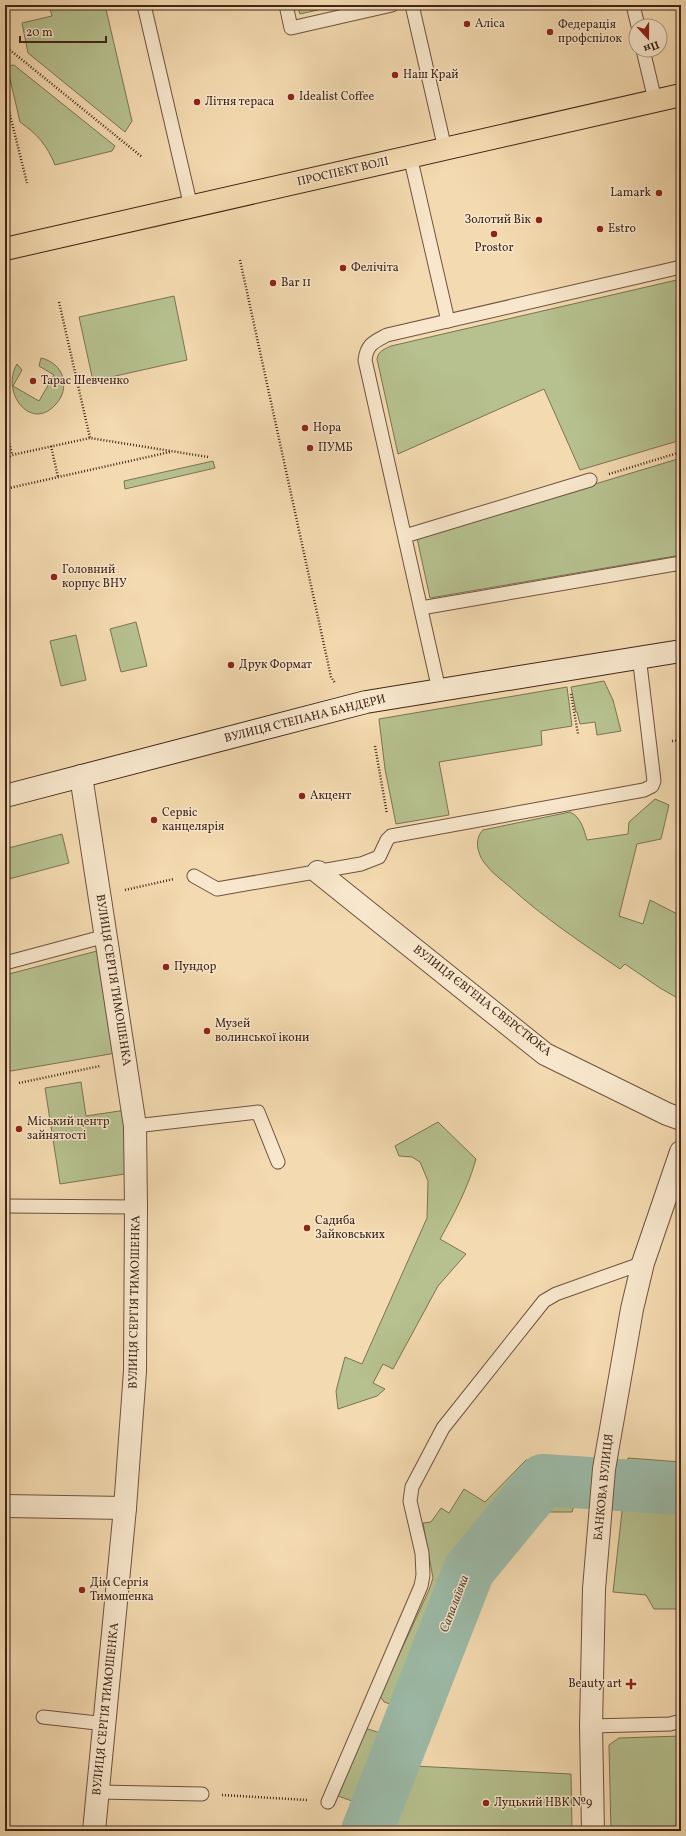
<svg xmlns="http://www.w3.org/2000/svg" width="686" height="1836" font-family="Vollkorn,serif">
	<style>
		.green { fill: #b6c18f; stroke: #7b7354 }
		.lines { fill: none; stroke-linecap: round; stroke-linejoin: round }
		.river { stroke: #9cbba9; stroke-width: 52 }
		.lane-casing { stroke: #6d523f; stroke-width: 15 }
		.street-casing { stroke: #6d523f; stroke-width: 24 }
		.secondary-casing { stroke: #402519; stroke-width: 24 }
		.primary-casing { stroke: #402519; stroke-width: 24 }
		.path { stroke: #402519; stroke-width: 2.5; stroke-dasharray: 1 2; stroke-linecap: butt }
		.lane { stroke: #f8e7cc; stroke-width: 13 }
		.street { stroke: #f8e7cc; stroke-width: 22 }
		.secondary { stroke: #f8e7cc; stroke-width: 22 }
		.primary { stroke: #f4dab0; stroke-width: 22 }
		.poi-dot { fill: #8f2418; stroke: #f8e7cc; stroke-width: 1.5 }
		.labels { text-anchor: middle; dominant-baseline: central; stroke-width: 3; stroke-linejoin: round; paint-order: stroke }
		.poi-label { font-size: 12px; fill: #402519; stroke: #f8e7cc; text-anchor: start }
		.street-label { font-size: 12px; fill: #402519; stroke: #f8e7cc }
		.water-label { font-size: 13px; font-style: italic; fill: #574a3d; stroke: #f8e7cc }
	</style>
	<rect width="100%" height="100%" fill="#f4dab0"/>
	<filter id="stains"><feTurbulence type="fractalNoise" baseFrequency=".005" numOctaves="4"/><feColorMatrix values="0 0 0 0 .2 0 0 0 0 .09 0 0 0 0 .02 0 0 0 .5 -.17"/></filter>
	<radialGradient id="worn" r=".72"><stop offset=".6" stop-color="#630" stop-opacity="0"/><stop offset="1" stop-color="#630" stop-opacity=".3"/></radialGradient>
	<!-- green -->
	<g class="green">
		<polygon points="49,5 105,5 132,121 125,132 28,53 22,23 52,16"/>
		<polygon points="297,5 340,5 300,14"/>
		<path d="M14 65 115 146 112 151 55 165C47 145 37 134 20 122L7 66Z"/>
		<path d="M681 279V440L580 470 544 389 398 454 377 359C378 351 385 349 391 346Z"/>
		<polygon points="174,296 187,360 93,381 79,317"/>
		<path d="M41 358C51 360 61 368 63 378 65 388 63 396 56 404 31 433 0 392 17 364L22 370 13 386 39 401 54 375 39 366Z"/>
		<polygon points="681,458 681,555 430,598 417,538"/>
		<polygon points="213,461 215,468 125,489 124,481"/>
		<polygon points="136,622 147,666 121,672 110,629"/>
		<polygon points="76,635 86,680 61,686 50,641"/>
		<polygon points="604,681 613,700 621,731 597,735 595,722 580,724 577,712 576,712 571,687"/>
		<polygon points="567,687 572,726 541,731 542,745 439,762 449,815 396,824 385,769 379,719"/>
		<path d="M655 799 669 805 661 839 637 844 619 916 643 924 650 900 681 916V1000L660 988 625 964 620 969C582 943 544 918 510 887 502 880 493 874 487 866 478 856 473 840 483 830L570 812C581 817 584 830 587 840L628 834 629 822Z"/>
		<polygon points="62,834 69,863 5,880 5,849"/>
		<polygon points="97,951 116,1053 5,1072 5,975"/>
		<polygon points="81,1082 86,1116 126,1110 131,1173 60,1184 45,1088"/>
		<path d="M438 1122 476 1159C468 1188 454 1214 440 1239L466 1254 438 1286 393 1369 383 1364 373 1383 385 1389 377 1396 338 1409 336 1391 345 1357 362 1364 427 1218 428 1181 420 1162 412 1157 399 1156 395 1146Z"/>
		<polygon points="628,1458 681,1462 681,1622 677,1622 677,1609 654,1609 646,1595 613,1592"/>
		<polygon points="526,1460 581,1463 579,1490 572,1512 541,1512 495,1556 431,1706 414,1766 571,1774 572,1831 360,1831 369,1807 338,1796 364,1731 368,1729 383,1734 393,1705 384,1702 380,1696 429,1590 433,1578 423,1523 431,1522 441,1508 449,1513 464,1489 485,1502"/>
		<polygon points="681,1736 681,1831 611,1831 609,1745 619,1738"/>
	</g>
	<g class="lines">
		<!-- river -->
		<polyline class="river" points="367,1831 469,1570 543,1480 681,1489"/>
		<defs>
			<g id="lane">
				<polyline points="144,5 191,207"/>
				<polyline points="286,5 291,28 392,5"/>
				<polyline points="412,5 445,149"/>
				<polyline points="633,5 638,26"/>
				<polyline points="643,50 655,100"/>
				<polyline points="410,156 448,321"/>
				<polyline points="405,536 590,480"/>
				<polyline points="421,608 681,563"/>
				<path d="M439 690 365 360C367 344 374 342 387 335L681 267"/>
				<polyline points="194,876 217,889 361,864 379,857 387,840 391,836 644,790 652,786 654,781 639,656"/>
				<polyline points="5,963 106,936"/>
				<polyline points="135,1126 258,1112 278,1162"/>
				<polyline points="5,1206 136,1207"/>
				<polyline points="43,1717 106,1724"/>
				<polyline points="591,1726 670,1724 681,1721"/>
				<polyline points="98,1792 202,1794"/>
				<polyline points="328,1802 421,1586 423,1575 422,1553 410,1501 412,1487 443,1428 544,1301 556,1294 643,1263"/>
			</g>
			<g id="street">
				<polyline points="81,776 135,1126 136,1207 135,1371 125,1508 94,1831"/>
				<polyline points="318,872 545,1054 667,1114 681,1119"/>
				<polyline points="5,1506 125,1508"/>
				<polyline points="593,1831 591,1726 594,1589 604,1469 632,1309 643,1263 681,1152"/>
			</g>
			<polyline id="secondary" points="5,796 366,702 681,651"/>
			<polyline id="primary" points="5,249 681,95"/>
		</defs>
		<!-- lane casing -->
		<use href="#lane" class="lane-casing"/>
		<!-- street casing -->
		<use href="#street" class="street-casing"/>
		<!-- secondary casing -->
		<use href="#secondary" class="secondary-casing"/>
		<!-- primary casing -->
		<use href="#primary" class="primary-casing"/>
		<!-- path -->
		<g class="path">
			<polyline points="5,46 142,157"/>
			<polyline points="5,95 27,183"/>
			<polyline points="240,260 331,677 335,683"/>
			<polyline points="59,302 90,438"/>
			<polyline points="5,426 12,455"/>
			<polyline points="51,446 58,477"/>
			<polyline points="5,460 12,455 90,438 208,457"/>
			<polyline points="609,474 681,452"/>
			<polyline points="5,489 170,452"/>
			<polyline points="571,694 578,734"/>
			<polyline points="672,741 681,740"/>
			<polyline points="375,746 387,814"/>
			<polyline points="125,890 174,879"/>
			<polyline points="19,1083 100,1066"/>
			<polyline points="222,1795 307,1800"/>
		</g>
		<!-- lane -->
		<use href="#lane" class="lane"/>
		<!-- street -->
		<use href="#street" class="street"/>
		<!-- secondary -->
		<use href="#secondary" class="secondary"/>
		<!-- primary -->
		<use href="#primary" class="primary"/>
	</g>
	<!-- markers -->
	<g class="poi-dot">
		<circle cx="467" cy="24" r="4"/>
		<circle cx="550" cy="32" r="4"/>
		<circle cx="395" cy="75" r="4"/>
		<circle cx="291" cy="97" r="4"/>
		<circle cx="197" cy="102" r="4"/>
		<circle cx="659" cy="193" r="4"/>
		<circle cx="539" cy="220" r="4"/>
		<circle cx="600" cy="229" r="4"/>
		<circle cx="494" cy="234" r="4"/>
		<circle cx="343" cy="268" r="4"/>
		<circle cx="273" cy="283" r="4"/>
		<circle cx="33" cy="381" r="4"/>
		<circle cx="305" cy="428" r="4"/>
		<circle cx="310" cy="448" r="4"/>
		<circle cx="54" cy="577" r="4"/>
		<circle cx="231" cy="665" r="4"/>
		<circle cx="302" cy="796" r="4"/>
		<circle cx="154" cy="820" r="4"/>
		<circle cx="166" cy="967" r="4"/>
		<circle cx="207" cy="1031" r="4"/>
		<circle cx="19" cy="1129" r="4"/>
		<circle cx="307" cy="1228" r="4"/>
		<circle cx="82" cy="1590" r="4"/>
		<path d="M629 1678h4v4h4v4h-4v4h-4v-4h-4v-4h4z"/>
		<circle cx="486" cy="1803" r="4"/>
	</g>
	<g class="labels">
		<!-- poi labels -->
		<g class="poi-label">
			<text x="475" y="24">Аліса</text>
			<text x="558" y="25">Федерація<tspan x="558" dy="14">профспілок</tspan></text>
			<text x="403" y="75">Наш Край</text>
			<text x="299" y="97">Idealist Coffee</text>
			<text x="205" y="102">Літня тераса</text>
			<text x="651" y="193" text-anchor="end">Lamark</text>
			<text x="531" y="220" text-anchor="end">Золотий Вік</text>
			<text x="608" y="229">Estro</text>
			<text x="494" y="248" text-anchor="middle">Prostor</text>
			<text x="351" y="268">Фелічіта</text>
			<text x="281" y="283">Bar 11</text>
			<text x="41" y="381">Тарас Шевченко</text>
			<text x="313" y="428">Нора</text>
			<text x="318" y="448">ПУМБ</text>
			<text x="62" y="570">Головний<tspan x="62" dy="14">корпус ВНУ</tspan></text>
			<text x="239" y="665">Друк Формат</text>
			<text x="310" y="796">Акцент</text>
			<text x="162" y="813">Сервіс<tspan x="162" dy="14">канцелярія</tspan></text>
			<text x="174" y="967">Пундор</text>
			<text x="215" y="1024">Музей<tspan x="215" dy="14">волинської ікони</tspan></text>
			<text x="27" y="1122">Міський центр<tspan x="27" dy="14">зайнятості</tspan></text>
			<text x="315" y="1221">Садиба<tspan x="315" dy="14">Зайковських</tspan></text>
			<text x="90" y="1583">Дім Сергія<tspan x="90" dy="14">Тимошенка</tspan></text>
			<text x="622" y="1684" text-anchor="end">Beauty art</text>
			<text x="494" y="1803">Луцький НВК №9</text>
		</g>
		<!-- street labels -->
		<g class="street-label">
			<text transform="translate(343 172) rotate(-13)">ПРОСПЕКТ ВОЛІ</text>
			<text transform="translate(305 719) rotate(-14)">ВУЛИЦЯ СТЕПАНА БАНДЕРИ</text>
			<text transform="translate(113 980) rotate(81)">ВУЛИЦЯ СЕРГІЯ ТИМОШЕНКА</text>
			<text transform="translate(482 1001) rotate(38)">ВУЛИЦЯ ЄВГЕНА СВЕРСТЮКА</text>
			<text transform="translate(135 1302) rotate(-89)">ВУЛИЦЯ СЕРГІЯ ТИМОШЕНКА</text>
			<text transform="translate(604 1487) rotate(-84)">БАНКОВА ВУЛИЦЯ</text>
			<text transform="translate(106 1709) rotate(-84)">ВУЛИЦЯ СЕРГІЯ ТИМОШЕНКА</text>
		</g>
		<!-- water labels -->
		<g class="water-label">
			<text transform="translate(455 1604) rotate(-69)">Сапалаївка</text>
		</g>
	</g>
	<!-- margin -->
	<rect width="686" height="1836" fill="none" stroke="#f4dab0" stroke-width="20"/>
	<rect x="6" y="6" width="674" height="1824" fill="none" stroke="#402519" stroke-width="2"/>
	<rect x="10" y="10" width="666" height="1816" fill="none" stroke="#402519"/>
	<!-- north arrow -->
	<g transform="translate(648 38) rotate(159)"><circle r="19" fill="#f8e7cc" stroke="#ae9984"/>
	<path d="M0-3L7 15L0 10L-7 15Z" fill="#8f2418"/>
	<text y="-6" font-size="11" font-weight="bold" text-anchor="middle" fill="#402519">Пн</text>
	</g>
	<!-- scale -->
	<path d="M20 36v6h86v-6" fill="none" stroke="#402519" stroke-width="2"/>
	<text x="26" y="36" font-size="12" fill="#402519" stroke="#f8e7cc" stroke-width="3" paint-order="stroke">20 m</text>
	<rect width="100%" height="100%" filter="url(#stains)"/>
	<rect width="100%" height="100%" fill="url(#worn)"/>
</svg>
